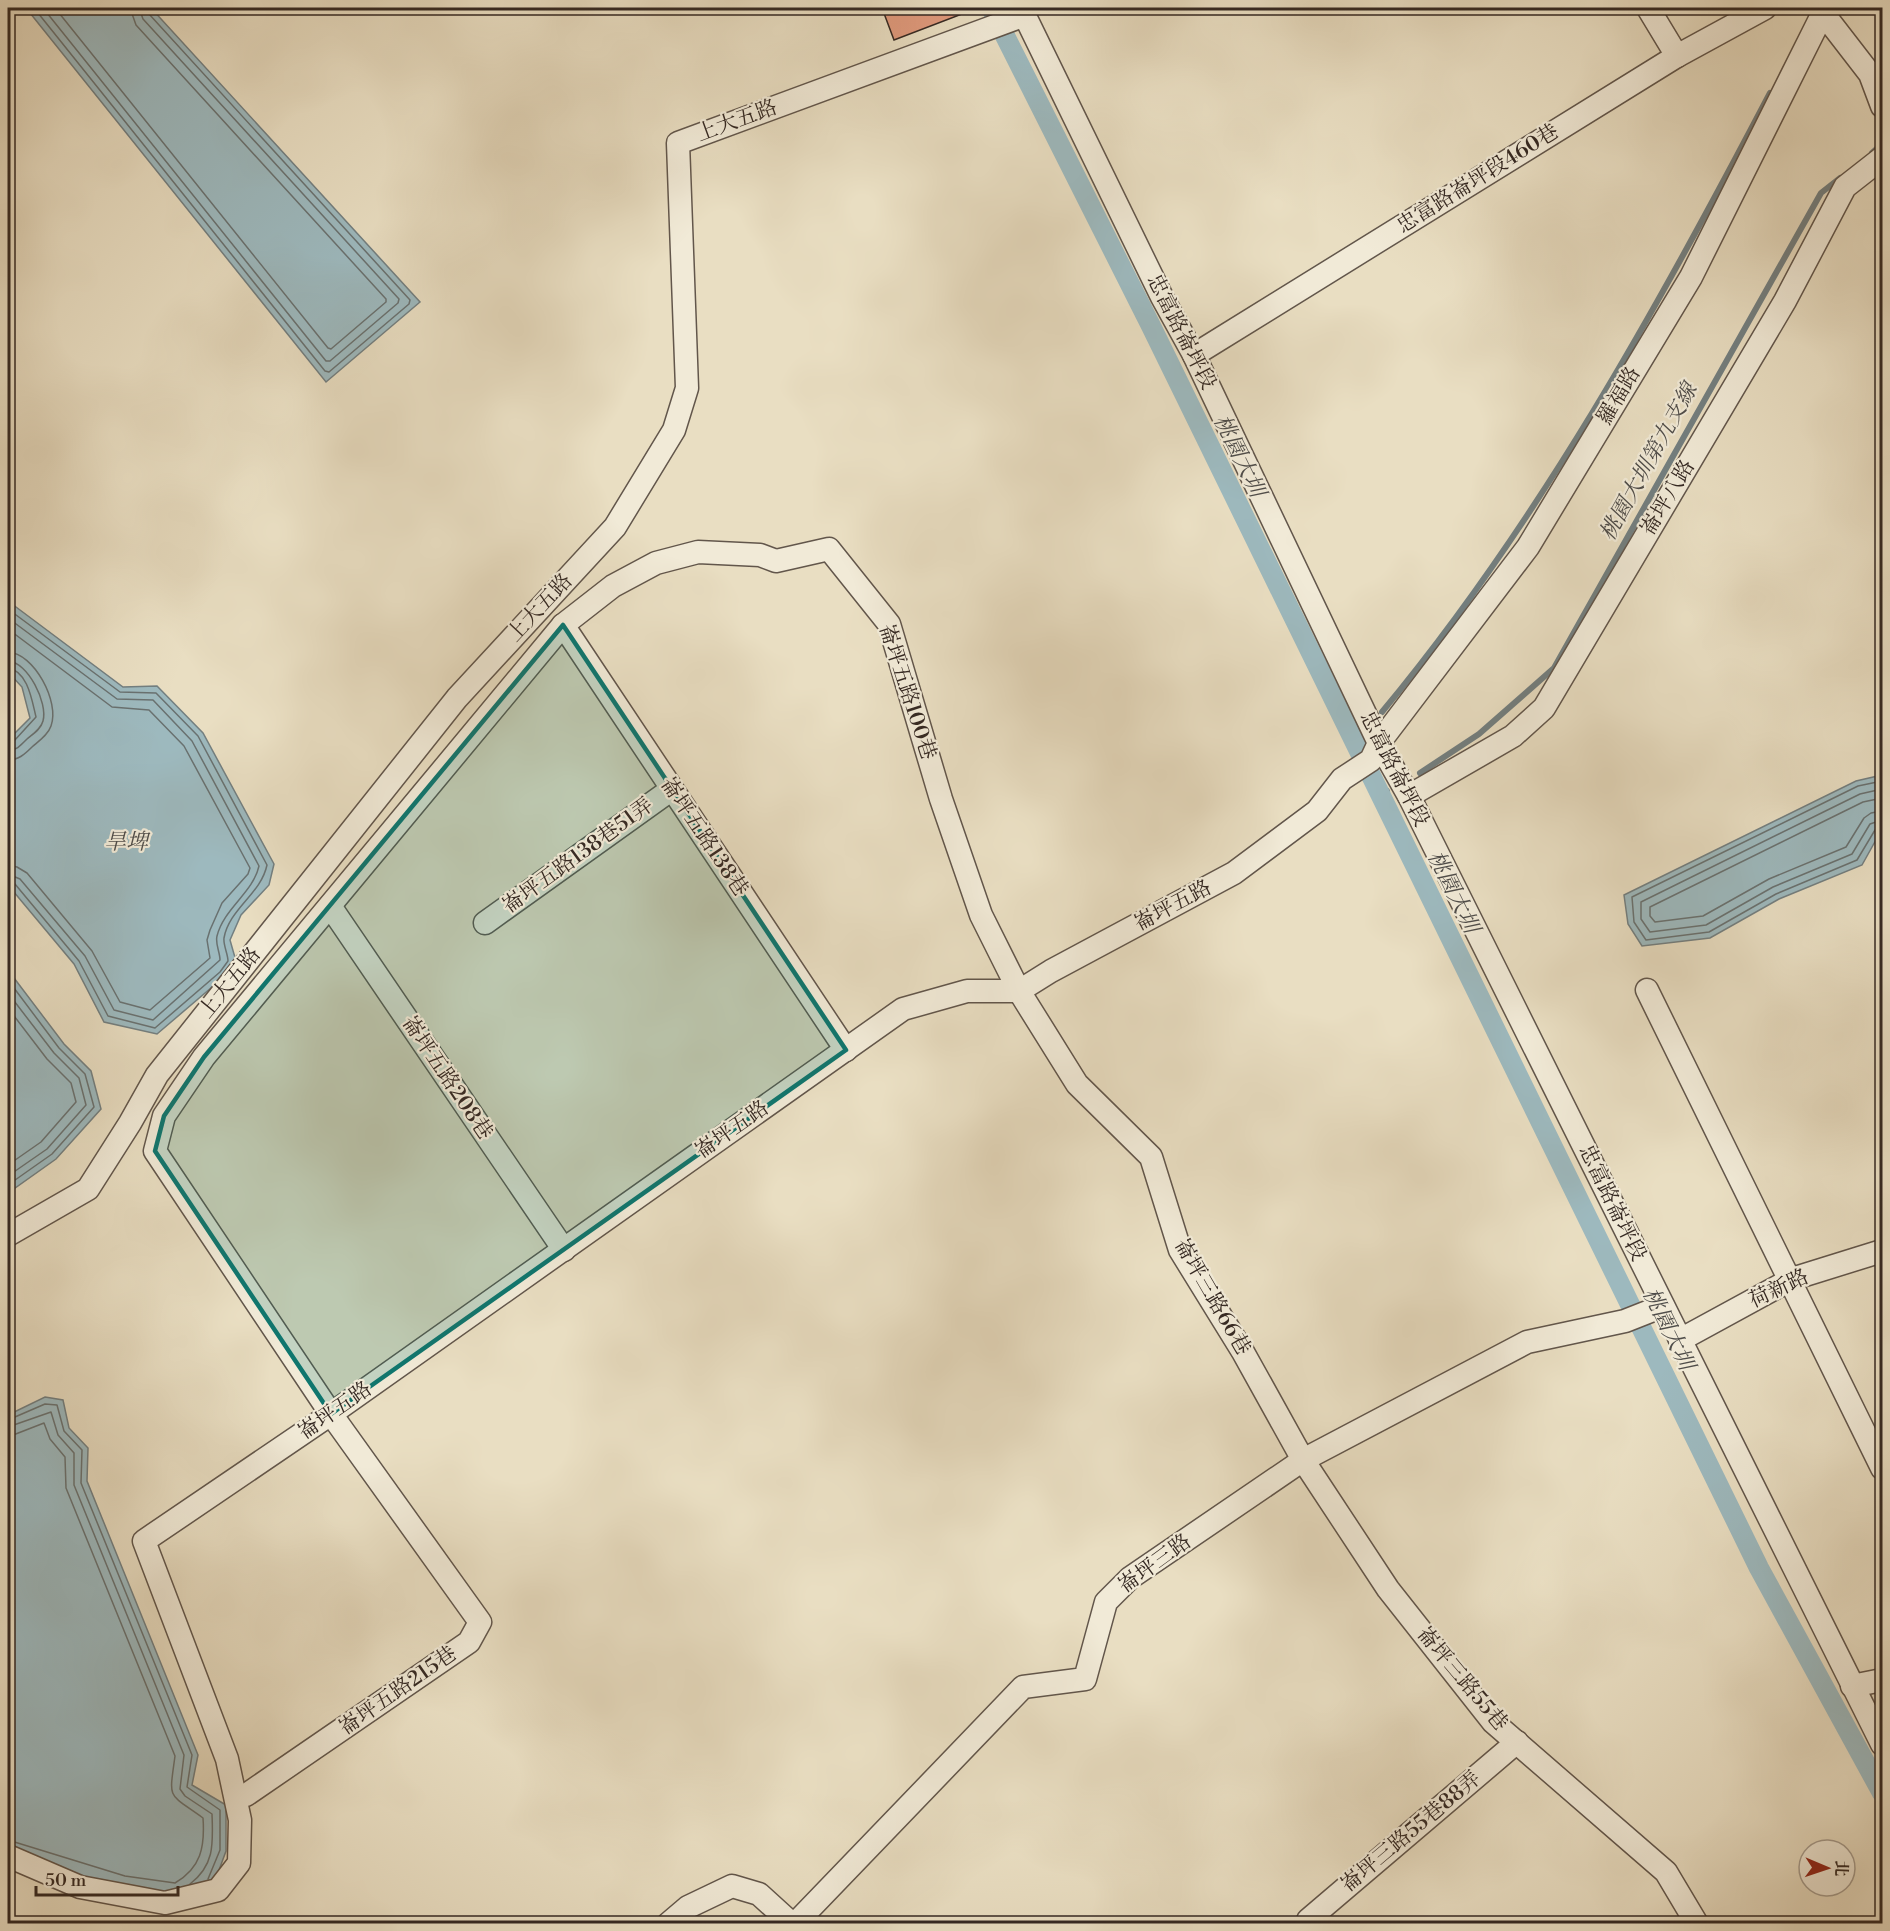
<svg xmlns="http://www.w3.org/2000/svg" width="1890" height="1931" font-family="'Libre Bodoni','Noto Serif TC',serif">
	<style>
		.water { fill: #9db9be; stroke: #737f80; stroke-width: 1.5 }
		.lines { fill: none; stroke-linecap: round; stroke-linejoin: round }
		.shore { stroke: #697170; stroke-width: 1.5 }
		.stream { stroke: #737f80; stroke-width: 6 }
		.canal { stroke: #9db9be; stroke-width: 20 }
		.building { fill: #e09a7d; stroke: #352923; stroke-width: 1.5 }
		.minor-casing { stroke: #62564b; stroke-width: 25 }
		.minor { stroke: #f1ead7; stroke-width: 22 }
		.marked { fill: #0f766e; fill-opacity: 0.2; stroke: #0f766e; stroke-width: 4.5; stroke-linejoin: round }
		.labels { text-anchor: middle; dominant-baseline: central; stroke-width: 4.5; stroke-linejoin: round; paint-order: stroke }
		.street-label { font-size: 21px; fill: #352923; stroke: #f1ead7 }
		.water-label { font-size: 22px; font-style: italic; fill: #4f4d4a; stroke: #f1ead7 }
	</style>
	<rect width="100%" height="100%" fill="#e9dec2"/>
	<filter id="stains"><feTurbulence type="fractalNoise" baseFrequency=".00333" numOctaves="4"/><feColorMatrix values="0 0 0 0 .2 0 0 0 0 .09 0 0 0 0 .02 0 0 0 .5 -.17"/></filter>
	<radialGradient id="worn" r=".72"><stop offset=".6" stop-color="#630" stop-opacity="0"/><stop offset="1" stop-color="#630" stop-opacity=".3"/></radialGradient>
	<!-- water -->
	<g class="water">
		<polygon points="26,8 151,8 420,302 326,382"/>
		<polygon points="8,601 123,687 157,686 203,733 274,864 269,885 241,915 230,940 236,961 225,976 157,1034 104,1022 74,964 8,885 8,740 30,718 22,687 8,672"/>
		<polygon points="1882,775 1882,829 1862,865 1779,899 1710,938 1642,946 1628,924 1624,895 1856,781"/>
		<polygon points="8,970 64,1044 91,1071 101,1109 56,1159 8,1193"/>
		<polygon points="45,1397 63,1400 69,1428 88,1448 87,1481 198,1755 192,1785 226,1805 226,1851 215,1881 182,1907 8,1862 8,1415"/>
	</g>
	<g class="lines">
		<!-- shore -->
		<g class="shore">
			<polyline points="34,8 325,371 329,372 409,304 410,300 149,14 147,8"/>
			<polyline points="43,8 326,361 330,361 398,303 399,299 143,19 139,8"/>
			<polyline points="55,8 328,348 331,349 386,302 386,299 136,25 130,8"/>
			<path d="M8 609 120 692 156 693 198 736 267 865C261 894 229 909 224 938 223 945 228 954 228 961L220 972 155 1028 108 1016 79 961 15 884 8 882"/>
			<path d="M8 618 117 699 153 700 192 741 259 866C253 893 224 908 217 936 215 944 220 952 220 960L153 1020 114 1010 85 956 20 879 8 874"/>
			<polyline points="8,629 112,707 149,710 184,746 250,868 248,874 222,903 210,930 207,940 210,958 150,1010 120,1002 92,951 27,873 17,867 8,865"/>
			<path d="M8 652C34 653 60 702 51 726 48 735 39 741 32 747 24 755 18 760 8 760"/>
			<path d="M8 661C28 662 48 703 43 721 41 729 33 734 27 739 21 745 17 750 8 751"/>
			<path d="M8 668C28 671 32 701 36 717L14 741 8 743"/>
			<polyline points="1882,781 1858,786 1632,897 1634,922 1646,940 1709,932 1776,894 1857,860 1875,830 1882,827"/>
			<polyline points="1882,789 1860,794 1641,902 1641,919 1650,932 1706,925 1773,887 1852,854 1870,824 1882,820"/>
			<polyline points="1882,798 1863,802 1650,907 1650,916 1655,922 1703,916 1769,879 1846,847 1864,818 1871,813 1882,811"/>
			<polyline points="8,980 59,1048 85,1074 94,1107 52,1154 8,1185"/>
			<polyline points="8,993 54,1053 79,1078 86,1105 47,1149 8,1176"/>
			<polyline points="8,1008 47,1059 71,1083 76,1102 41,1142 8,1165"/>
			<polyline points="8,1420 45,1404 57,1405 64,1431 82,1450 81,1483 192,1755 187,1787 220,1810 220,1850 208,1879"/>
			<path d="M8 1427 51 1412 58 1435 74 1453V1485L184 1755 180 1789 185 1796 212 1814C213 1843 215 1865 190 1884"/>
			<path d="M8 1437 44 1423 50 1439 65 1457 66 1488 175 1756C169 1801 167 1792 203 1818 205 1847 201 1868 175 1883L125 1876 8 1840"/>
		</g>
		<!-- stream -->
		<g class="stream">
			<polyline points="1872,153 1882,144"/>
			<path d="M1382 712C1538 524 1657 309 1770 93"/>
			<polyline points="1355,747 1361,738"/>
			<polyline points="1420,773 1479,734 1554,668 1821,193 1840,178"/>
			<polyline points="1379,795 1387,791"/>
		</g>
		<!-- canal -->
		<polyline class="canal" points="991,8 1151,326 1759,1568 1882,1793"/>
	</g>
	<!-- building -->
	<polygon class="building" points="882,8 975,8 975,9 894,40"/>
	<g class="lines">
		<defs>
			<g id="minor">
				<polyline points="1021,8 1162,297 1194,355 1379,743 1409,796 1882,1744"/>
				<polyline points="1648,8 1677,56"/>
				<polyline points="1819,8 1870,74 1882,106"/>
				<polyline points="1194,355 1677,56 1765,8"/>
				<polyline points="563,625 846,1050"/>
				<polyline points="1409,796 1513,736 1544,708 1785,301 1845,187 1882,158"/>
				<polyline points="330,906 564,1250"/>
				<polyline points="485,923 672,789"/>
				<polyline points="1647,990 1882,1468"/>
				<polyline points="8,1235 88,1189 130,1123 157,1075 457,698 615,527 674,430 687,388 678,143 1025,15"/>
				<polyline points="1680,1340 1792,1279 1882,1251"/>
				<polyline points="1852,1686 1882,1680"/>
				<polyline points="246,1795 469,1642 480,1622 331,1414 155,1151 164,1116 204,1057 563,625 613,586 656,563 698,552 760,555 776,561 829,549 889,624 941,799 981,915 1019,991 1077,1084 1151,1157 1180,1250 1243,1352 1303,1460 1388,1589 1493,1722 1666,1872 1697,1924"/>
				<polyline points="8,1856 80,1887 165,1903 218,1890 239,1863 240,1820 227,1759 144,1541 331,1414 903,1009 967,991 1019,991 1051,971 1234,873 1317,811 1342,779 1371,760 1379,743 1528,547 1691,277 1823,13"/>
				<polyline points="668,1924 688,1907 732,1886 759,1894 792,1924"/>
				<polyline points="795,1924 1023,1687 1085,1679 1106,1602 1130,1578 1303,1460 1527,1342 1625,1321 1663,1306"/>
				<polyline points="1307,1924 1308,1920 1517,1742"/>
			</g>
		</defs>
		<!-- minor casing -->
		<use href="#minor" class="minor-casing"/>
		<!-- minor -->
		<use href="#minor" class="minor"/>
	</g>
	<!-- marked area -->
	<path class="marked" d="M563 625 846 1050 331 1414 155 1151 164 1116 204 1057Z"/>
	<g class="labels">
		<!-- street labels -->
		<g class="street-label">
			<text transform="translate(737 121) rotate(-20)">上大五路</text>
			<text transform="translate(1478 179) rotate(-32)">忠富路崙坪段460巷</text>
			<text transform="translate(1181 332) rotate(63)">忠富路崙坪段</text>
			<text transform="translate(1619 396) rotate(-59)">羅福路</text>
			<text transform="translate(1668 498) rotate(-59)">崙坪八路</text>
			<text transform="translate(540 608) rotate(-47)">上大五路</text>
			<text transform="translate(907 692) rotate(72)">崙坪五路100巷</text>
			<text transform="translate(1394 769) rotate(63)">忠富路崙坪段</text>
			<text transform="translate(704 837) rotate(56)">崙坪五路138巷</text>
			<text transform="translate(578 856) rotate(-36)">崙坪五路138巷51弄</text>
			<text transform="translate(1173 906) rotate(-28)">崙坪五路</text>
			<text transform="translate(230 983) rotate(-51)">上大五路</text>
			<text transform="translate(447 1078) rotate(56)">崙坪五路208巷</text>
			<text transform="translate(732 1130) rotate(-35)">崙坪五路</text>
			<text transform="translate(1612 1203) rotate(64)">忠富路崙坪段</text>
			<text transform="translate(1779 1289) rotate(-25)">荷新路</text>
			<text transform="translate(1212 1297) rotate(60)">崙坪三路66巷</text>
			<text transform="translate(335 1411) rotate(-35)">崙坪五路</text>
			<text transform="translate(1155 1564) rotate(-36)">崙坪三路</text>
			<text transform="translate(1462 1679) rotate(50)">崙坪三路55巷</text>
			<text transform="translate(398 1691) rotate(-35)">崙坪五路215巷</text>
			<text transform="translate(1411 1832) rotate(-40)">崙坪三路55巷88弄</text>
		</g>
		<!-- water labels -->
		<g class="water-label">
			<text transform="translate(1239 456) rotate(64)">桃園大圳</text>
			<text transform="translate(1649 462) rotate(-61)">桃園大圳第九支線</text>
			<text x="126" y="842">旱埤</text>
			<text transform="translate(1453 892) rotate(64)">桃園大圳</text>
			<text transform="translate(1668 1329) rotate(64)">桃園大圳</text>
		</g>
	</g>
	<!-- margin -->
	<rect width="1890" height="1931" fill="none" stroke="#e9dec2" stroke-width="30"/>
	<rect x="9" y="9" width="1872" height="1913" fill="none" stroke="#352923" stroke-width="3"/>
	<rect x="15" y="15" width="1860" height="1901" fill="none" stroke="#352923" stroke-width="1.5"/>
	<!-- north arrow -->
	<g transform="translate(1827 1868) rotate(92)"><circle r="28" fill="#f1ead7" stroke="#a69d8f" stroke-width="1.5"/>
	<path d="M0-4.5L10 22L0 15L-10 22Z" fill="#8f2418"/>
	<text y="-9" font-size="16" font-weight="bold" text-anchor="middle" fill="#352923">北</text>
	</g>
	<!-- scale -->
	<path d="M36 1886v9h142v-9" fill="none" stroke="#352923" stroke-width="3"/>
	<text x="45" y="1886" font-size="18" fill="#352923" stroke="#f1ead7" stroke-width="4.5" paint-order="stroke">50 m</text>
	<rect width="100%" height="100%" filter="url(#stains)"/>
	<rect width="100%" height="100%" fill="url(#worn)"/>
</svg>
